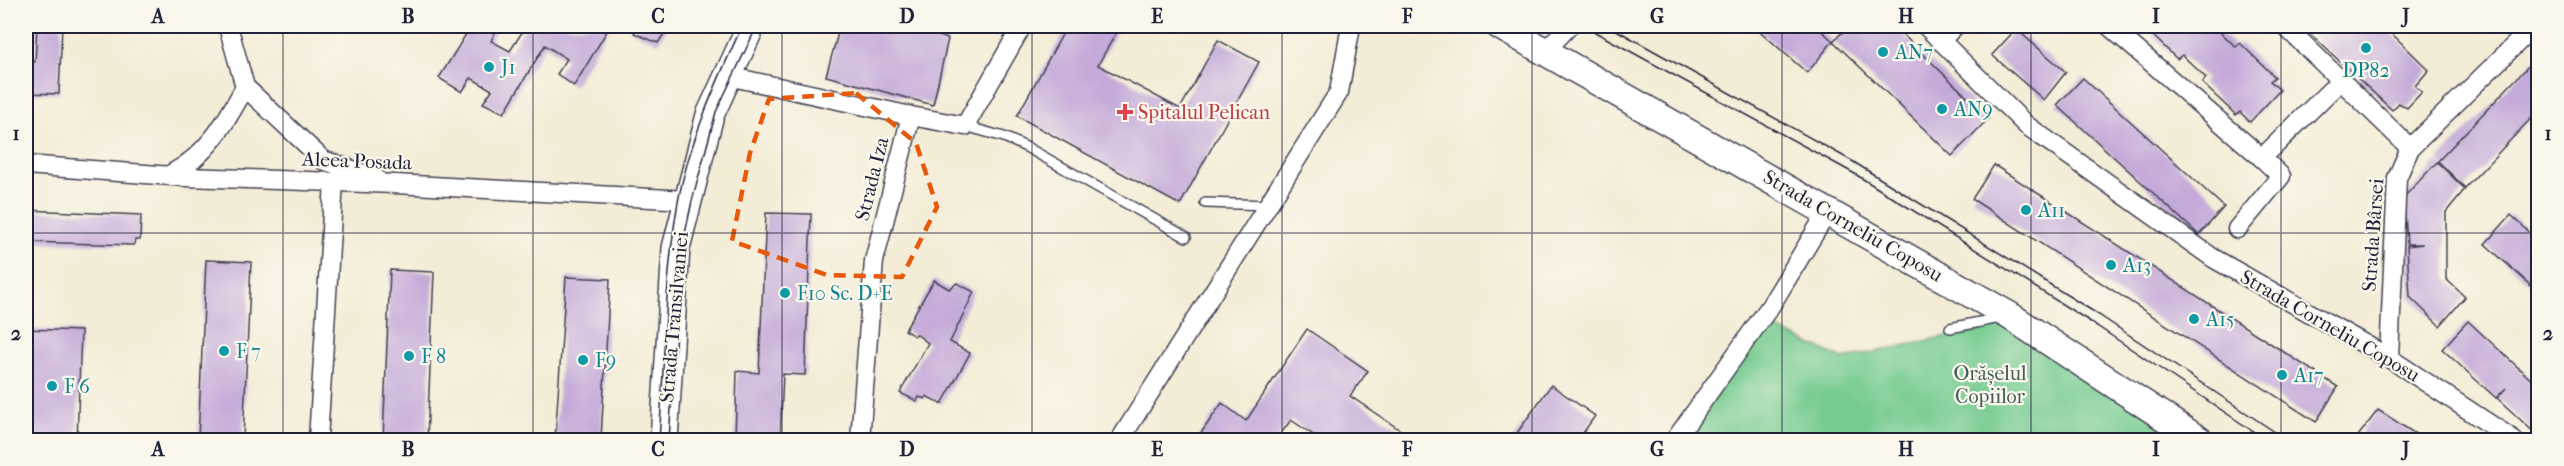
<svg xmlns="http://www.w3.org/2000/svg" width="2564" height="466" font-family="'IM FELL French Canon',serif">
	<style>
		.green { fill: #75cb90; stroke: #4c7666; stroke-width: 1.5 }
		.building { fill: #c4aad9 }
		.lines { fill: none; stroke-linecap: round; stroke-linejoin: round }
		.service-casing { stroke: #414052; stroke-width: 12 }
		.minor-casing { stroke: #414052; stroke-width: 21 }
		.secondary-casing { stroke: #414052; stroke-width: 30 }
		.service { stroke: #fff; stroke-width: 9 }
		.minor { stroke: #fff; stroke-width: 18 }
		.secondary { stroke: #fff; stroke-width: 27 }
		.tram { stroke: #22223b; stroke-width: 1.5 }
		.marked { fill: none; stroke: #e8590c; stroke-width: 4.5; stroke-dasharray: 12 8; stroke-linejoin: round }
		.grid { fill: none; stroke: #22223b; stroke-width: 1.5; stroke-opacity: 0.55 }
		.culture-dot { fill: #0f9aa8; stroke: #fbf7ec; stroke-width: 2 }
		.health-dot { fill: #e0444e; stroke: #fbf7ec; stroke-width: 2 }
		.labels { text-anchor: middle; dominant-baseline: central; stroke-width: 4.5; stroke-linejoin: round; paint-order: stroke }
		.culture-label { font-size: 20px; fill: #0d838f; stroke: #fbf7ec; text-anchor: start }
		.health-label { font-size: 20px; fill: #be3a42; stroke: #fbf7ec; text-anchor: start }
		.street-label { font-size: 20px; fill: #22223b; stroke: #fbf7ec }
		.park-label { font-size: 20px; fill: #3f5d59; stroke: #fbf7ec }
		.neatline { fill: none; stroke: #22223b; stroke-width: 2 }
		.grid-label { font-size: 20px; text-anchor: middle; font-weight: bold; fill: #22223b }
	</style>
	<rect width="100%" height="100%" fill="#fbf7ec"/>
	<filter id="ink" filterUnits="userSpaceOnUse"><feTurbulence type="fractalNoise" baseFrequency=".0167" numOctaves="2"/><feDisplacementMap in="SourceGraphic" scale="12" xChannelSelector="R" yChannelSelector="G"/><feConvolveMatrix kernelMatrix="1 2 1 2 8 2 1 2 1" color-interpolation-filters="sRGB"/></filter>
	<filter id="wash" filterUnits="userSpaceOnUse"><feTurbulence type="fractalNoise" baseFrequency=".008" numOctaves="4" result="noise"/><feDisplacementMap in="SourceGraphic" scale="24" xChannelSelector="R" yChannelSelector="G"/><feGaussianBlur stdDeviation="1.35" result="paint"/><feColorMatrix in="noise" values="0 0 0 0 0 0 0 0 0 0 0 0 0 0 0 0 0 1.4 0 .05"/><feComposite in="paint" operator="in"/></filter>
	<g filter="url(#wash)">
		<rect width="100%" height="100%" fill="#f3ecd6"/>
		<!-- green -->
		<polygon class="green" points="1762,322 1843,359 2002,324 2188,440 1679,440"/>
		<g id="blocks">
			<!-- building -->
			<g class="building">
				<polygon points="37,26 62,26 59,94 26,93 26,62 35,62"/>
				<polygon points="471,26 498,26 491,41 510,51 526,26 610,26 574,86 557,74 567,59 545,45 504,113 483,103 492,90 471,78 462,92 439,78"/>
				<polygon points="639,26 669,26 658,43 634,33"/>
				<polygon points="840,26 910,26 948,39 933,105 826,76"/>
				<polygon points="1067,26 1120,26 1098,65 1180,109 1218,40 1259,62 1180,205 1017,116"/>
				<polygon points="1754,26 1816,26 1833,41 1807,73"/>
				<polygon points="1849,26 1894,26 1989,118 1952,156 1833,41"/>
				<polygon points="2143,26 2214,26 2236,47 2240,43 2275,77 2270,81 2280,90 2250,122 2240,112 2236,115 2202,83 2206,78 2200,72 2182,55 2177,59"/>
				<polygon points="2302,26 2384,26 2429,70 2415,86 2422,92 2407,108 2399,103 2392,110"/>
				<polygon points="2016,29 2066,72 2044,100 1992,55"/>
				<polygon points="2538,56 2538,111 2465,188 2438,161"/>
				<polygon points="2083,78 2224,207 2199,235 2057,105"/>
				<polygon points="2437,162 2465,189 2446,212 2446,279 2465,297 2440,326 2410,297 2407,246 2423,244 2407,244 2404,197"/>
				<polygon points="1994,165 2338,387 2316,422 1972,199"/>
				<polygon points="26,210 141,215 140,240 135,240 134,245 26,242"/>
				<polygon points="766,213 811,214 805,375 783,374 780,440 735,440 737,371 759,373"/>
				<polygon points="2511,215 2538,240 2538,292 2485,244"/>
				<polygon points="206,260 251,262 243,440 198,440"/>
				<polygon points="390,270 434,272 427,440 383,440"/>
				<polygon points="566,277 610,279 601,440 555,440"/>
				<polygon points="934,280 949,289 957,283 974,292 950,342 970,353 942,404 926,396 925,399 919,397 917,401 900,393 928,343 916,334 914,336 905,330"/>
				<polygon points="2468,321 2538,386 2538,436 2497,398 2506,388 2496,398 2442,349"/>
				<polygon points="26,329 81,331 77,440 26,440"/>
				<polygon points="1307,329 1368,371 1350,396 1415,440 1321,440 1291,420 1276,440 1196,440 1222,403 1246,421"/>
				<polygon points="1551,385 1595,416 1578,440 1512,440"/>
				<polygon points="2378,410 2425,440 2355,440"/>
			</g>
		</g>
	</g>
	<g filter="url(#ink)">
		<use href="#blocks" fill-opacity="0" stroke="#414052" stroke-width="1.5"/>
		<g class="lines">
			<defs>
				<g id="service">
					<polyline points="965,126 1004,137 1028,148 1186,237"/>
					<polyline points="1205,203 1269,205"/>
					<polyline points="1950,328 2000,318"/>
				</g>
				<g id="minor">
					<polyline points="228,26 245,87 323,160 376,178"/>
					<polyline points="1926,26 2026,125 2213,258 2389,358 2514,440"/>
					<polyline points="2109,26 2262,158 2340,81"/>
					<polyline points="2285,26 2410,148"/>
					<polyline points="1940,41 1955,26"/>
					<polyline points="1546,50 1569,26"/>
					<polyline points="728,76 911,116 874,261 860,440"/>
					<polyline points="911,116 965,126 1022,26"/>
					<polyline points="26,165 185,177 396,184 687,200"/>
					<path d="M171 174C208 155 226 122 245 87"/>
					<polyline points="2237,229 2281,176 2262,158"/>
					<polyline points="2389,358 2397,178 2410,148 2534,26"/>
					<polyline points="318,440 334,182"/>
					<polyline points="1120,440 1339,92 1351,26"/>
					<polyline points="1675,440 1771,305 1828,211"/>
				</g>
				<g id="secondary">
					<polyline points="1500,26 2010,316 2199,440"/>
					<polyline points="664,440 676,248 710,115 751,26"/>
				</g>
			</defs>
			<!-- service casing -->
			<use href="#service" class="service-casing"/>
			<!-- minor casing -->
			<use href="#minor" class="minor-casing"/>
			<!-- secondary casing -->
			<use href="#secondary" class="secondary-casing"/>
			<!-- service -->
			<use href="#service" class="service"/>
			<!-- minor -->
			<use href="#minor" class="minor"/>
			<!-- secondary -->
			<use href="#secondary" class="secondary"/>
			<!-- tram -->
			<g class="tram">
				<polyline points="1584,26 1855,174 2097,326 2266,440"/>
				<polyline points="1609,26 1852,161 2099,315 2287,440"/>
				<path d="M659 440C665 361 664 281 678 202 689 142 717 81 742 26"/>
				<polyline points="669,440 678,299 683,243 692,201 716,112 757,26"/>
			</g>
		</g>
	</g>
	<!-- marked area -->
	<path class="marked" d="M856 93 916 143 937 207 902 277 827 275 732 241 750 153 769 99Z"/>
	<!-- grid -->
	<path class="grid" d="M283 26V440M533 26V440M782 26V440M1032 26V440M1282 26V440M1532 26V440M1782 26V440M2031 26V440M2281 26V440M26 233H2538"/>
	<!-- markers -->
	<g class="culture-dot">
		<circle cx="2366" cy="48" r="6"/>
		<circle cx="1883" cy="52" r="6"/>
		<circle cx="489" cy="67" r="6"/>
		<circle cx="1942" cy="109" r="6"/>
		<circle cx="2026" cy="210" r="6"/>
		<circle cx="2111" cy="265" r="6"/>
		<circle cx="785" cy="293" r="6"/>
		<circle cx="2194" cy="319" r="6"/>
		<circle cx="224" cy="351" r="6"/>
		<circle cx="409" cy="356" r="6"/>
		<circle cx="583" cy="360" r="6"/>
		<circle cx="2282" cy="375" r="6"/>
		<circle cx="52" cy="386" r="6"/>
	</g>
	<path class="health-dot" d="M1122 103h6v6h6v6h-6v6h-6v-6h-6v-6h6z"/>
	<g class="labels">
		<!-- culture labels -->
		<g class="culture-label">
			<text x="1895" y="52">AN7</text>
			<text x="501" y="67">J1</text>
			<text x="2366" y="70" text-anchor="middle">DP82</text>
			<text x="1954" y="109">AN9</text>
			<text x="2038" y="210">A11</text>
			<text x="2123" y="265">A13</text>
			<text x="797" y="293">F10 Sc. D+E</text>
			<text x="2206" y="319">A15</text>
			<text x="236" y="351">F 7</text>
			<text x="421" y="356">F 8</text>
			<text x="595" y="360">F9</text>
			<text x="2294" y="375">A17</text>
			<text x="64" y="386">F 6</text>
		</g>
		<!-- health labels -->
		<g class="health-label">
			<text x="1138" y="112">Spitalul Pelican</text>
		</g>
		<!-- street labels -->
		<g class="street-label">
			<text transform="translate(357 161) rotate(2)">Aleea Posada</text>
			<text transform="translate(872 179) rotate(-76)">Strada Iza</text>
			<text transform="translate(1853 226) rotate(30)">Strada Corneliu Coposu</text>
			<text transform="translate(2373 235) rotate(-86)">Strada Bârsei</text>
			<text transform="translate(674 317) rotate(-85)">Strada Transilvaniei</text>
			<text transform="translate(2330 326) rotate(30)">Strada Corneliu Coposu</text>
		</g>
		<!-- park labels -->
		<g class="park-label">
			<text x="1990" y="373">Orășelul<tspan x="1990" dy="23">Copiilor</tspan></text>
		</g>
	</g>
	<!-- margin -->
	<rect width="2564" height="466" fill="none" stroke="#fbf7ec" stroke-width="66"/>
	<rect x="33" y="33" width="2498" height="400" class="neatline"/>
	<g class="grid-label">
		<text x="158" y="23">A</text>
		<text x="408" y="23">B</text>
		<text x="658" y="23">C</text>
		<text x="907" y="23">D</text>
		<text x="1157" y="23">E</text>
		<text x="1407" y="23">F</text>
		<text x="1657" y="23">G</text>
		<text x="1906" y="23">H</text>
		<text x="2156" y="23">I</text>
		<text x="2406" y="23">J</text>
		<text x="16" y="140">1</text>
		<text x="2548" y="140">1</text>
		<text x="16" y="340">2</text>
		<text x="2548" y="340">2</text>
		<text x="158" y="456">A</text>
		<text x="408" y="456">B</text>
		<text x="658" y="456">C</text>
		<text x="907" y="456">D</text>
		<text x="1157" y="456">E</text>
		<text x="1407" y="456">F</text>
		<text x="1657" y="456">G</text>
		<text x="1906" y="456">H</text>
		<text x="2156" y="456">I</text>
		<text x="2406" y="456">J</text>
	</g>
</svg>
